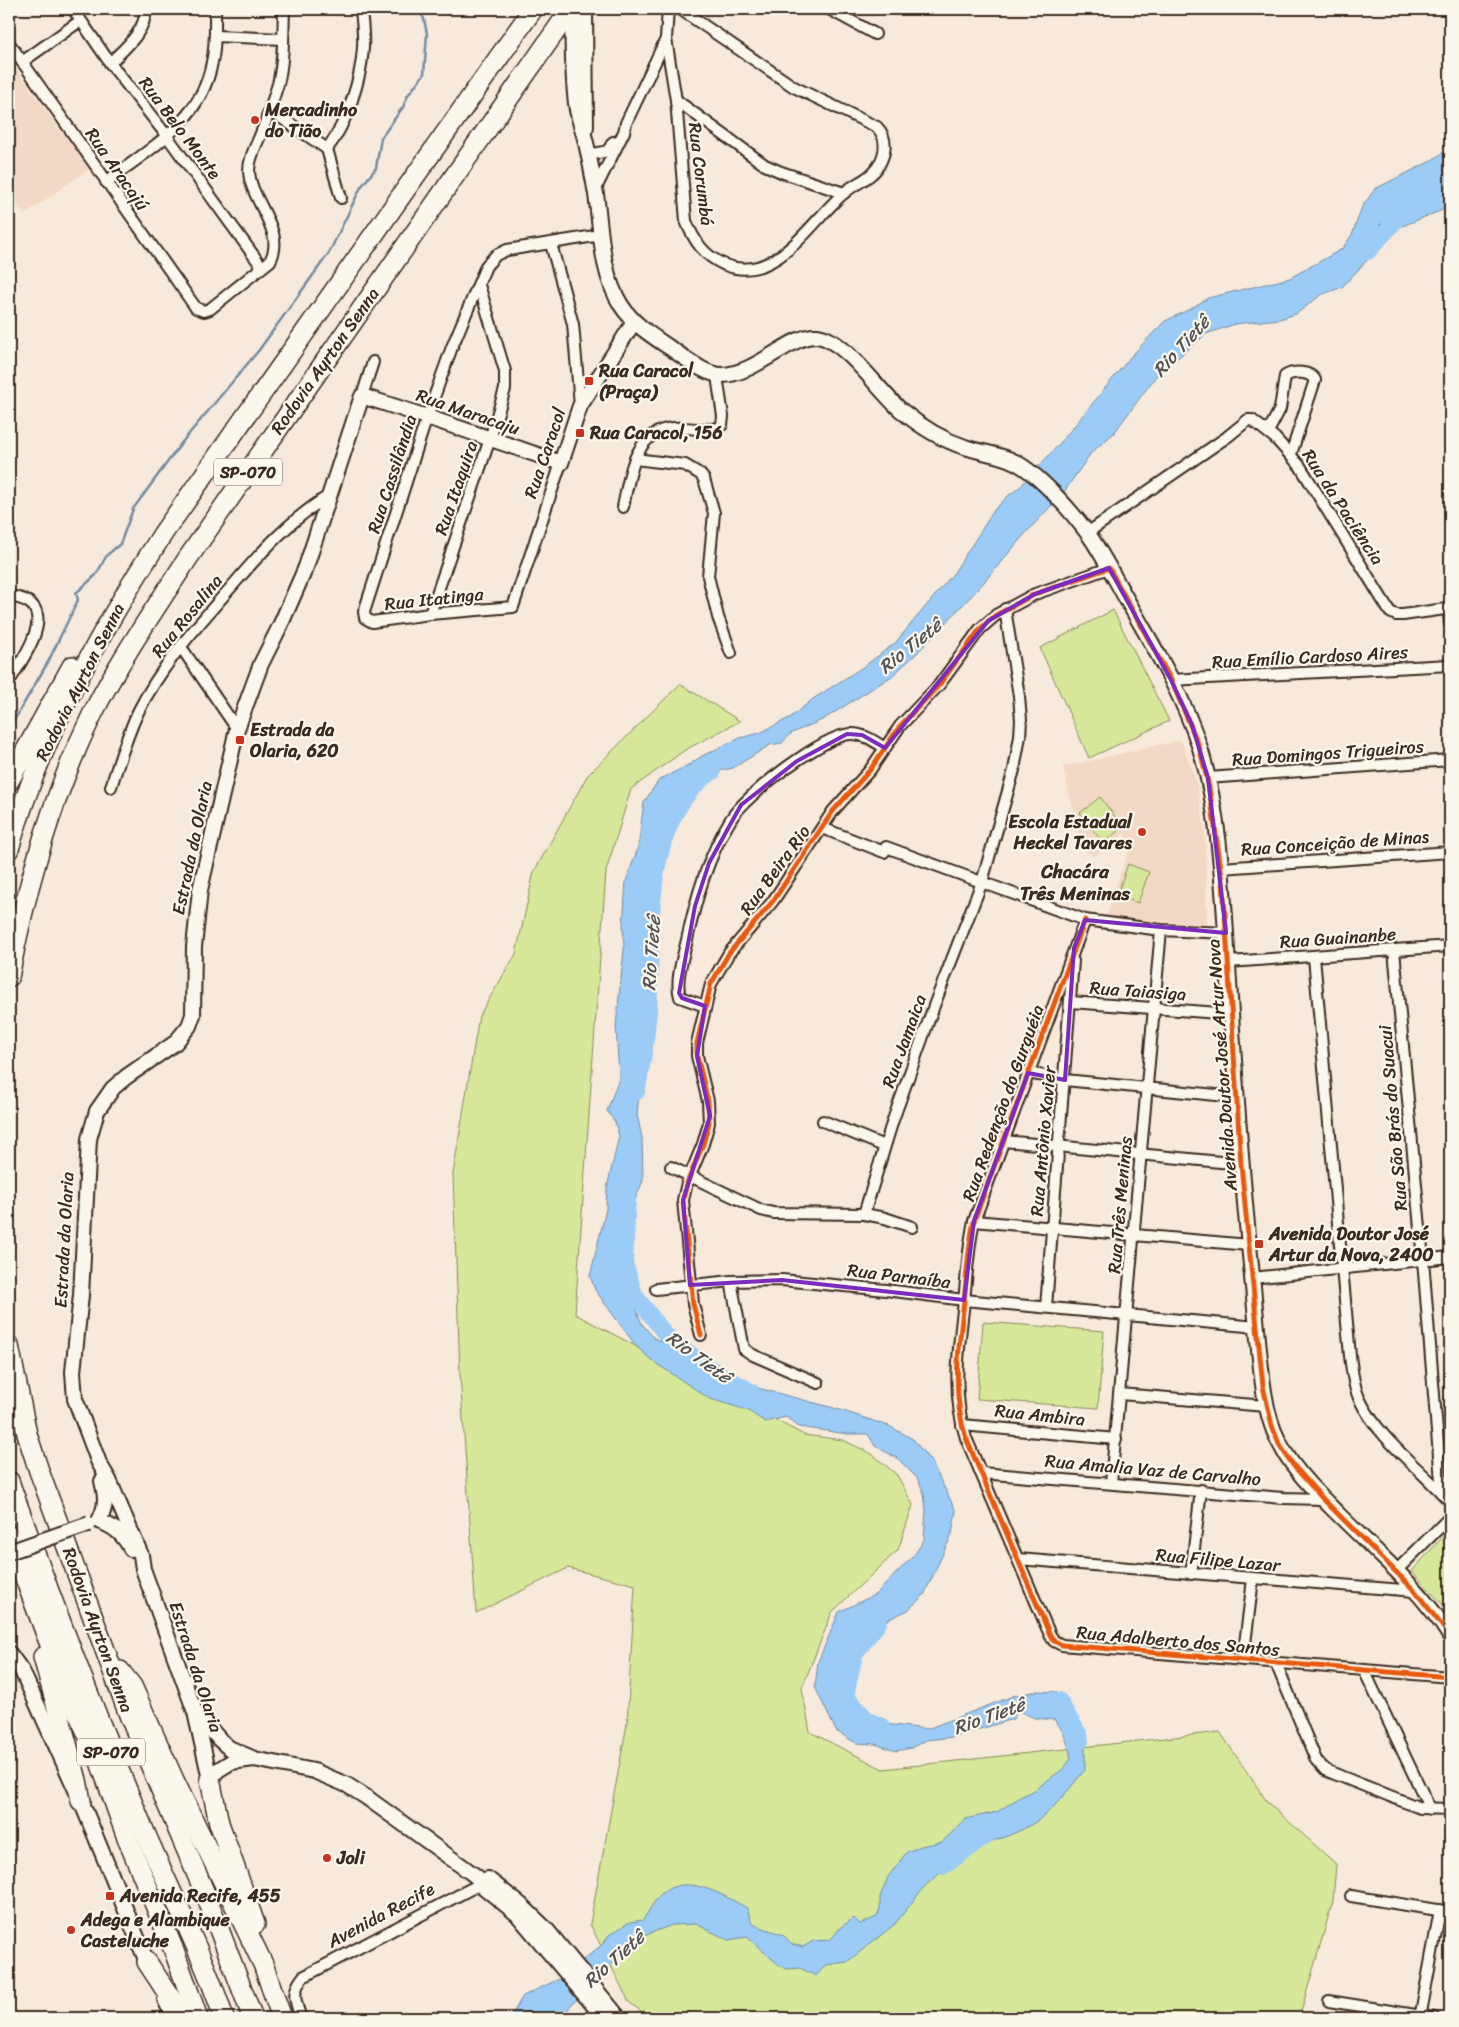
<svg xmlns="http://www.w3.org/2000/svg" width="1459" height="2027" font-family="Sriracha,sans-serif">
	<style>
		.built { fill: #f2d9c6 }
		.green { fill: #d7e89b; stroke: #89895c }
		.water { fill: #9accf7; stroke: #748ba0 }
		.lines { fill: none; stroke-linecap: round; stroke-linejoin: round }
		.stream { stroke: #748ba0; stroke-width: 2.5 }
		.river { stroke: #9accf7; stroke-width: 16 }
		.street-casing { stroke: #3b2a1e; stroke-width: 14 }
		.secondary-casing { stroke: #3b2a1e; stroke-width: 18 }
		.highway-casing { stroke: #3b2a1e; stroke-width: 22 }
		.street { stroke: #fbf7ec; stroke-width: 10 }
		.secondary { stroke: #fbf7ec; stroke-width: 14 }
		.highway { stroke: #fbf7ec; stroke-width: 19 }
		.secondary-bridge-casing { stroke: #3b2a1e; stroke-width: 18; stroke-linecap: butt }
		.secondary-bridge { stroke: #fbf7ec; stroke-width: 14 }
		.cycleway-casing { stroke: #fbf7ec; stroke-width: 8 }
		.cycleway { stroke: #e8590c; stroke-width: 5 }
		.marked { fill: none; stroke: #7b2cbf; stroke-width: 4; stroke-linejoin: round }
		.poi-dot { fill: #c8321e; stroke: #fbf7ec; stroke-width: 2 }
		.labels { text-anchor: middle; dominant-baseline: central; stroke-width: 4.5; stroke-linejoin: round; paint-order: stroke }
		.shield { fill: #fbf7ec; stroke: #75685c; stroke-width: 1 }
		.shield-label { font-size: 16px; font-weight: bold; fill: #3b2a1e }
		.poi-label { font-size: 18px; font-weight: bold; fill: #3b2a1e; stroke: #fbf7ec; text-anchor: start }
		.street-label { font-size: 18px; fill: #3b2a1e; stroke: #fbf7ec }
		.water-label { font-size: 19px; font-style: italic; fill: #535254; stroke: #fbf7ec }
		.neighbourhood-label { font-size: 19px; font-weight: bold; fill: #3b2a1e; stroke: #fbf7ec }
	</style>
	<rect width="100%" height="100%" fill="#f7e9db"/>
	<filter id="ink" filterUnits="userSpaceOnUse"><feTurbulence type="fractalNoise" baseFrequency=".02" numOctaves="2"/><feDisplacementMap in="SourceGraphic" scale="10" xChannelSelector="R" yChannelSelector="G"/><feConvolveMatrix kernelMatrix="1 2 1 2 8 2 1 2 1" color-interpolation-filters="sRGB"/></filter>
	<g filter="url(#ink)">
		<!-- built -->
		<g class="built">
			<polygon points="9,59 89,169 24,215 9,192"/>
			<polygon points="1181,740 1197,784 1205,832 1207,924 1105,919 1129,849 1124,833 1095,856 1083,850 1063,767"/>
		</g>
		<!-- green -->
		<g class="green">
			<polygon points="1113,610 1169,721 1089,758 1040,648"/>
			<polygon points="680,684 740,721 685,750 631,789 606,871 575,1314 804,1435 843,1440 872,1454 897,1475 913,1505 898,1550 832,1612 802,1688 810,1732 883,1769 1220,1732 1268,1803 1336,1864 1333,1901 1299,2018 650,2018 629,2002 590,1924 627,1724 635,1585 568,1568 476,1613 460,1374 453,1174 479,1016 516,954 534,872 587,776"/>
			<polygon points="1100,797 1123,827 1103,843 1080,813"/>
			<polygon points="1128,864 1149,872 1138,903 1117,895"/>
			<polygon points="983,1322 1104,1331 1098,1408 977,1399"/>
			<polygon points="1450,1529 1450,1598 1448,1604 1444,1606 1412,1571"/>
		</g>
		<!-- water -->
		<path class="water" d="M1450 148V207L1395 229 1380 224 1383 243 1342 287 1321 295 1296 314 1279 319 1235 324 1206 334 1156 376 1114 433 1091 453 1064 492 1024 535 978 589 914 656 892 676 824 719 790 734 782 743 770 745 733 768 718 771 699 783 689 784C677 797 665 813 670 831L654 860 659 873V900L647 914 642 1059 637 1115 642 1137 643 1181 626 1221 622 1272 642 1324 654 1338 685 1353 731 1381 834 1408 889 1426 913 1439 932 1463 956 1511 952 1534 924 1595 908 1610 885 1621 856 1652 845 1675 844 1692 850 1706 865 1716 884 1724 927 1729 1013 1696 1037 1691 1058 1692C1062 1707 1069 1720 1082 1729L1085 1747V1770C1071 1786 1057 1806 1040 1819 1017 1835 990 1843 963 1848L958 1858 925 1886 895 1924 847 1962 826 1965 816 1976 800 1968 787 1969 779 1965 747 1937 728 1940 696 1924 672 1925 651 1933 635 1940 618 1954 606 1973 570 2006 564 2018H510L523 1996 559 1979 603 1944 609 1935 630 1922 643 1920C648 1912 654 1901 661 1894 686 1872 723 1895 747 1908L752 1924 783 1935 792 1944 803 1947 813 1941 830 1940 841 1927 854 1918 860 1924 877 1917 880 1908V1897L888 1877 907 1852 921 1846 942 1842 966 1819 997 1812 1020 1797 1033 1791 1063 1769 1071 1759C1069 1745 1064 1731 1055 1720L1035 1718 1018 1711 1013 1719 954 1737 926 1740 911 1748 896 1751 875 1744 856 1743 836 1731 815 1687 818 1662 839 1612 876 1594 915 1554 924 1540 926 1510 924 1493 917 1478 897 1458 875 1446 868 1434H848L799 1427 786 1417 765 1422 747 1410 710 1399 654 1362 636 1346 595 1290 590 1276 606 1209 607 1188 619 1136 615 1122 607 1111 619 1078 616 1026 624 950 623 926 626 881 638 848 644 802 659 780 690 764 702 756 740 738 760 733 791 717 813 699 866 665 895 643 953 574 995 509 1008 496 1020 487 1061 442 1133 354 1165 321 1188 310 1208 298 1290 278 1342 249 1352 235 1362 207 1375 189 1429 162Z"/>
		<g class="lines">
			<!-- stream -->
			<polyline class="stream" points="9,729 48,662 78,600 76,593 96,575 107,555 120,544 133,509 183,441 259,350 329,253 361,187 376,168 381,138 403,107 408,95 424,74 427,34 424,19 419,9"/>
			<!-- river -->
			<g class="river">
				<polyline points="1368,252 1405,211"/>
				<path d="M637 1092C644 1059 649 1024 650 990 651 921 647 813 713 772"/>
				<polyline points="628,1196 625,1263 635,1295 665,1334 705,1365 751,1391"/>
				<polyline points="879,1623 855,1654 846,1696 868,1720 882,1726"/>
				<polyline points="1046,1700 1059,1700 1080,1735 1081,1741"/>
				<polyline points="943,1867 989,1835"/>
			</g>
			<defs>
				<g id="street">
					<polyline points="73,9 110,63 167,136 262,267"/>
					<polyline points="829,9 875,34"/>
					<polyline points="215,36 283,39"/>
					<path d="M666 39 676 100 686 221C694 241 704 256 725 265 776 285 811 221 844 193 855 183 871 179 879 165 886 152 888 139 877 127L794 87 680 9"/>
					<path d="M9 43 196 308 204 311 210 309 270 261C287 231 250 201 249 171 249 157 257 144 262 131 268 116 273 100 278 84 284 60 283 34 284 9"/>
					<polyline points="22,62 80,21"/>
					<path d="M110 63C126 47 145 32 146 9"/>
					<polyline points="676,100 765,165 781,172 844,193"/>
					<polyline points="270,110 327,149 341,198"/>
					<path d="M327 149C347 123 361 80 363 48 364 35 362 21 361 9"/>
					<polyline points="588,155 608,151 613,142"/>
					<path d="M106 182C149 149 202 121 212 62 216 45 215 26 215 9"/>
					<polyline points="595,190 624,132 626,123 666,39 668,9"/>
					<polyline points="551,244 573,324 580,405"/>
					<polyline points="362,396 373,362"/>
					<path d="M1268 432 1280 409 1285 376C1294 371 1310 371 1315 380L1291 454"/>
					<polyline points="635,459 685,465 700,474 704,479 714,513 708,576 718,617 731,653"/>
					<polyline points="561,463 513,607 430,614 372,622 365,618 364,612 427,417 452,347 486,266 496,255 507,250 601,235"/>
					<path d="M623 507C630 476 633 432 673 428 681 427 691 429 700 429 708 429 716 431 722 425L723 416 717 376"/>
					<polyline points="1087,533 1227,437 1248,420 1252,420 1275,438 1300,466 1390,612 1396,615 1403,615 1445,609 1449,613 1450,624"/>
					<path d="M9 596C15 597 26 599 31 604 51 622 19 664 9 682"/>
					<polyline points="430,614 490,439 505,389 505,371 479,285"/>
					<polyline points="181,647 237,729"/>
					<polyline points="1171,680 1450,665"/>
					<polyline points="1208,778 1450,760"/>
					<path d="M111 787C119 761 127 736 138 712 162 664 198 625 233 585 262 551 292 518 330 495"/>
					<polyline points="822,828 884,852"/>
					<polyline points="886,847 1085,920 1161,930 1226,933"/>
					<polyline points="1221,868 1450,852"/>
					<path d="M1085 920 974 1221C968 1248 967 1274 964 1301 959 1348 951 1392 966 1438L1050 1635 1054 1641 1062 1645 1450 1677"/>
					<polyline points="1394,950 1423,1260 1442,1493"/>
					<path d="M1314 957 1350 1356C1352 1370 1353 1385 1359 1398 1378 1439 1420 1468 1450 1502"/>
					<polyline points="1229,962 1450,946"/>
					<polyline points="1071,1002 1232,1014"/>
					<path d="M705 1006 680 997C675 980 683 957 687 940 696 898 708 856 731 819 745 795 823 736 850 734 863 733 874 741 885 748"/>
					<polyline points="1028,1073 1065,1080 1236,1097"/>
					<polyline points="823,1121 884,1146"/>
					<polyline points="1004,1141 1241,1164"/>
					<polyline points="671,1167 761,1210 773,1213 864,1214 885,1218 912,1227"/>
					<polyline points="864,1214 893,1120 935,1003 982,882 1014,770 1020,736 1021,720 1019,696 1005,609"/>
					<polyline points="974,1221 1249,1245"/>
					<polyline points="1252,1278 1450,1257"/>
					<polyline points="731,1281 744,1349 753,1355 818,1383"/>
					<polyline points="656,1289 731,1281 782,1280 886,1290 964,1300 1257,1327"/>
					<polyline points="1046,1307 1073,961"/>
					<polyline points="701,1335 693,1304 683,1200 687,1183 703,1144 709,1123 708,1101 697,1056 697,1043 711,984 729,953 773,901 833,811 870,770 900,726 939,685 980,629 996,615 1035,594 1109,568"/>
					<polyline points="1120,1394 1266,1406"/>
					<polyline points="962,1425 1116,1439"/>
					<polyline points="981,1473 1283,1498 1323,1499"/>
					<polyline points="1111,1483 1161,930"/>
					<polyline points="1018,1559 1415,1591"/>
					<polyline points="1396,1571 1450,1517"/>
					<polyline points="1191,1574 1201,1490"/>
					<polyline points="1243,1660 1253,1579"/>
					<polyline points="1276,1663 1316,1760 1325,1770 1420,1808 1450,1809"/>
					<polyline points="1364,1670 1430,1809"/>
					<polyline points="1351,1896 1450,1912"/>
					<polyline points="163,2000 172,2018"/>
					<polyline points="1329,2001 1434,2018"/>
					<path d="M301 2018C295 2001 291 1992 303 1977L480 1884 484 1879"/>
					<polyline points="1420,2018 1440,1910"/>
				</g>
				<g id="secondary">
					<path d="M572 9C573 40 572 72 576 103 577 116 583 129 586 143 590 160 593 177 596 194 601 230 601 274 621 305 634 326 657 339 676 352 689 361 707 375 722 375 757 374 791 334 817 336 845 339 880 393 902 411 920 426 943 440 965 447 982 453 1000 454 1015 462 1039 474 1073 513 1089 535 1105 558 1117 583 1131 607 1157 652 1184 698 1200 748 1218 807 1222 872 1226 933 1232 1034 1238 1135 1248 1235 1252 1273 1255 1311 1259 1350 1262 1377 1264 1405 1274 1431 1287 1464 1313 1489 1337 1513 1376 1552 1421 1589 1450 1636"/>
					<polyline points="585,9 586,127"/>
					<path d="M99 1521C114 1527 123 1533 131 1549"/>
					<path d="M99 1521C107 1505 106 1497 102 1481"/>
					<polyline points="9,1653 22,1671 81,1801 147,1962"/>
					<polyline points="197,1714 220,1740 229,1748 254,1759"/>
					<polyline points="210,1779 195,1712 143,1569 141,1555 109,1480 99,1463 75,1399 73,1372 81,1295 89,1139 97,1111 113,1088 126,1077 175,1043 189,1026 193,1015 194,947 200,890 237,729 261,664 280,626 306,567 362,396 427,417 561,463 580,406 634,322"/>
					<polyline points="210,1779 218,1770 231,1762 254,1759 314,1771 347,1785 366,1797 477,1877 480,1884 517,1914 604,2018"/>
					<polyline points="488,1879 521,1905 546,1929 619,2018"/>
				</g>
				<g id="highway">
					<polyline points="9,781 72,666"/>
					<path d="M9 849C41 736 101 630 164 532L533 9"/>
					<path d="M9 977C26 887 52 796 93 713 120 659 155 609 188 558L571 9"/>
					<polyline points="9,1346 27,1434 39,1471 129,1715 207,1898 253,2018"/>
					<path d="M9 1481C49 1594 92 1706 138 1816 166 1884 201 1949 224 2018"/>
					<polyline points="9,1536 64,1682 99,1759 127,1838 173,1948 198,2018"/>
					<polyline points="43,1657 77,1780 81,1801"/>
					<polyline points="120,1671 132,1686 174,1780 263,1964 282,2018"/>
					<polyline points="210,1779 219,1823 255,1924"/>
					<polyline points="147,1962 184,2018"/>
				</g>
			</defs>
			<!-- street casing -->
			<use href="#street" class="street-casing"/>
			<!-- secondary casing -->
			<use href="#secondary" class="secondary-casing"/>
			<!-- highway casing -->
			<use href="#highway" class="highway-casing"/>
			<!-- street -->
			<use href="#street" class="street"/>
			<!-- secondary -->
			<use href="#secondary" class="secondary"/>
			<!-- highway -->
			<use href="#highway" class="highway"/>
			<defs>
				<polyline id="secondary-bridge" points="9,1552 89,1524"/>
			</defs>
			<!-- secondary-bridge casing -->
			<use href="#secondary-bridge" class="secondary-bridge-casing"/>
			<!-- secondary-bridge -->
			<use href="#secondary-bridge" class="secondary-bridge"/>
			<defs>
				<g id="cycleway">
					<path d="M1085 920 974 1221C968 1248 967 1274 964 1301 959 1348 951 1392 966 1438L1050 1635 1054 1641 1062 1645 1450 1677"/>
					<polyline points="701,1335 693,1304 683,1200 687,1183 703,1144 709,1123 708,1101 697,1056 697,1043 711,984 729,953 773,901 833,811 870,770 900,726 939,685 980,629 996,615 1035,594 1109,568 1171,680 1199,746 1209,787 1223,882 1241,1164 1257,1327 1263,1386 1272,1426 1279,1444 1293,1465 1323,1499 1415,1591 1450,1636"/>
				</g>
			</defs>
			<!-- cycleway casing -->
			<use href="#cycleway" class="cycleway-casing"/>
			<!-- cycleway -->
			<use href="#cycleway" class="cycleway"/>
		</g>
	</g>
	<!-- marked area -->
	<path class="marked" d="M1109 568 1171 680 1192 725 1208 778 1226 933 1085 920 1074 948 1065 1080 1028 1073 974 1221 964 1300 782 1280 690 1285 683 1200 710 1116 697 1056 705 1006 682 998 679 993 695 906 709 863 741 805 797 761 847 734 862 735 885 748 988 621 1035 594Z"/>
	<!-- markers -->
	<g class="poi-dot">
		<circle cx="255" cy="120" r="5"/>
		<rect x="584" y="376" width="10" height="10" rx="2.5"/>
		<rect x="575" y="428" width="10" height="10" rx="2.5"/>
		<rect x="235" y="735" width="10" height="10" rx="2.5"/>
		<circle cx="1142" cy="832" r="5"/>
		<rect x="1254" y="1239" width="10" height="10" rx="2.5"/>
		<circle cx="327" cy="1858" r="5"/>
		<rect x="105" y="1891" width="10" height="10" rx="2.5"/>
		<circle cx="71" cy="1930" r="5"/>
	</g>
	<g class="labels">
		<!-- shield labels -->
		<g class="shield">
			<rect x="214" y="458.5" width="68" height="27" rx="4"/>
			<rect x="77" y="1738.5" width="68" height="27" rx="4"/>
		</g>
		<g class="shield-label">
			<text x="248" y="472">SP-070</text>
			<text x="111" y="1752">SP-070</text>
		</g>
		<!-- poi labels -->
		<g class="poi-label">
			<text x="265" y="110">Mercadinho<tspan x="265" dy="21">do Tião</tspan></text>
			<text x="599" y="371">Rua Caracol<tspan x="599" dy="21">(Praça)</tspan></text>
			<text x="590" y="433">Rua Caracol, 156</text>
			<text x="250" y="730">Estrada da<tspan x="250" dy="21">Olaria, 620</tspan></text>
			<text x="1132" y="822" text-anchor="end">Escola Estadual<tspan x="1132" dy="21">Heckel Tavares</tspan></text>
			<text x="1269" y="1234">Avenida Doutor José<tspan x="1269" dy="21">Artur da Nova, 2400</tspan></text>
			<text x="337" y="1858">Joli</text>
			<text x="120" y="1896">Avenida Recife, 455</text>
			<text x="81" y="1920">Adega e Alambique<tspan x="81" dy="21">Casteluche</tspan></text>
		</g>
		<!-- street labels -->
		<g class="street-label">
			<text transform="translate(180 128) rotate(53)">Rua Belo Monte</text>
			<text transform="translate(117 169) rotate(55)">Rua Aracajú</text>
			<text transform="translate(701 174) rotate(83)">Rua Corumbá</text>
			<text transform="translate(325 361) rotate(-55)">Rodovia Ayrton Senna</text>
			<text transform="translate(468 412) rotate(19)">Rua Maracaju</text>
			<text transform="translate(545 453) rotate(-71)">Rua Caracol</text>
			<text transform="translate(392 474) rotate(-72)">Rua Cassilândia</text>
			<text transform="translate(456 488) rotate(-71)">Rua Itaquira</text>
			<text transform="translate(1343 507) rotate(57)">Rua da Paciência</text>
			<text transform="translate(434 599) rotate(-6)">Rua Itatinga</text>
			<text transform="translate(187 616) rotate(-51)">Rua Rosalina</text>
			<text transform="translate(1310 657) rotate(-3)">Rua Emílio Cardoso Aires</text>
			<text transform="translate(80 682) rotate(-63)">Rodovia Ayrton Senna</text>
			<text transform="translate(1328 753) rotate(-4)">Rua Domingos Trigueiros</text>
			<text transform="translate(1335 843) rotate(-4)">Rua Conceição de Minas</text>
			<text transform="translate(192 848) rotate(-78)">Estrada da Olaria</text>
			<text transform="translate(775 870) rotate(-54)">Rua Beira Rio</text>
			<text transform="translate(1338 938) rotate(-4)">Rua Guainanbe</text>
			<text transform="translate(1138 991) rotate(4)">Rua Taiasiga</text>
			<text transform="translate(904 1041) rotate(-70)">Rua Jamaica</text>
			<text transform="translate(1222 1065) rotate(-94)">Avenida Doutor José Artur Nova</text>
			<text transform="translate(1003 1103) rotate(-70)">Rua Redenção do Gurguéia</text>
			<text transform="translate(1393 1118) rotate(-95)">Rua São Brás do Suacui</text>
			<text transform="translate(1043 1141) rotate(-85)">Rua Antônio Xavier</text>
			<text transform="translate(1120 1205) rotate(-85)">Rua Três Meninas</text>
			<text transform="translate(64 1240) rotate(-87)">Estrada da Olaria</text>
			<text transform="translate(899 1276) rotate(7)">Rua Parnaíba</text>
			<text transform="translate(1040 1415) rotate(6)">Rua Ambira</text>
			<text transform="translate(1153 1470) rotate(5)">Rua Amalia Vaz de Carvalho</text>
			<text transform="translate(1218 1560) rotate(5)">Rua Filipe Lazar</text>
			<text transform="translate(98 1630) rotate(70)">Rodovia Ayrton Senna</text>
			<text transform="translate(1178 1641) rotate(5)">Rua Adalberto dos Santos</text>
			<text transform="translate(196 1667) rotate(72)">Estrada da Olaria</text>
			<text transform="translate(381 1915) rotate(-28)">Avenida Recife</text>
		</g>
		<!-- water labels -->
		<g class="water-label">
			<text transform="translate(1181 346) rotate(-48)">Rio Tietê</text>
			<text transform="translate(910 646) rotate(-39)">Rio Tietê</text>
			<text transform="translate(651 953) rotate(-86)">Rio Tietê</text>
			<text transform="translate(699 1357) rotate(36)">Rio Tietê</text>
			<text transform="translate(989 1716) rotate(-20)">Rio Tietê</text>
			<text transform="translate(614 1959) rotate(-42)">Rio Tietê</text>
		</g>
		<!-- neighbourhood labels -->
		<g class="neighbourhood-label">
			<text x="1075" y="871">Chacára<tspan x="1075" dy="22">Três Meninas</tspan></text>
		</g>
	</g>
	<!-- margin -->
	<rect width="1459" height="2027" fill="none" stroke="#fbf7ec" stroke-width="30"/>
	<rect x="15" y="15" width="1429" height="1997" fill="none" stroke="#3b2a1e" stroke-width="2" filter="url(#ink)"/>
</svg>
